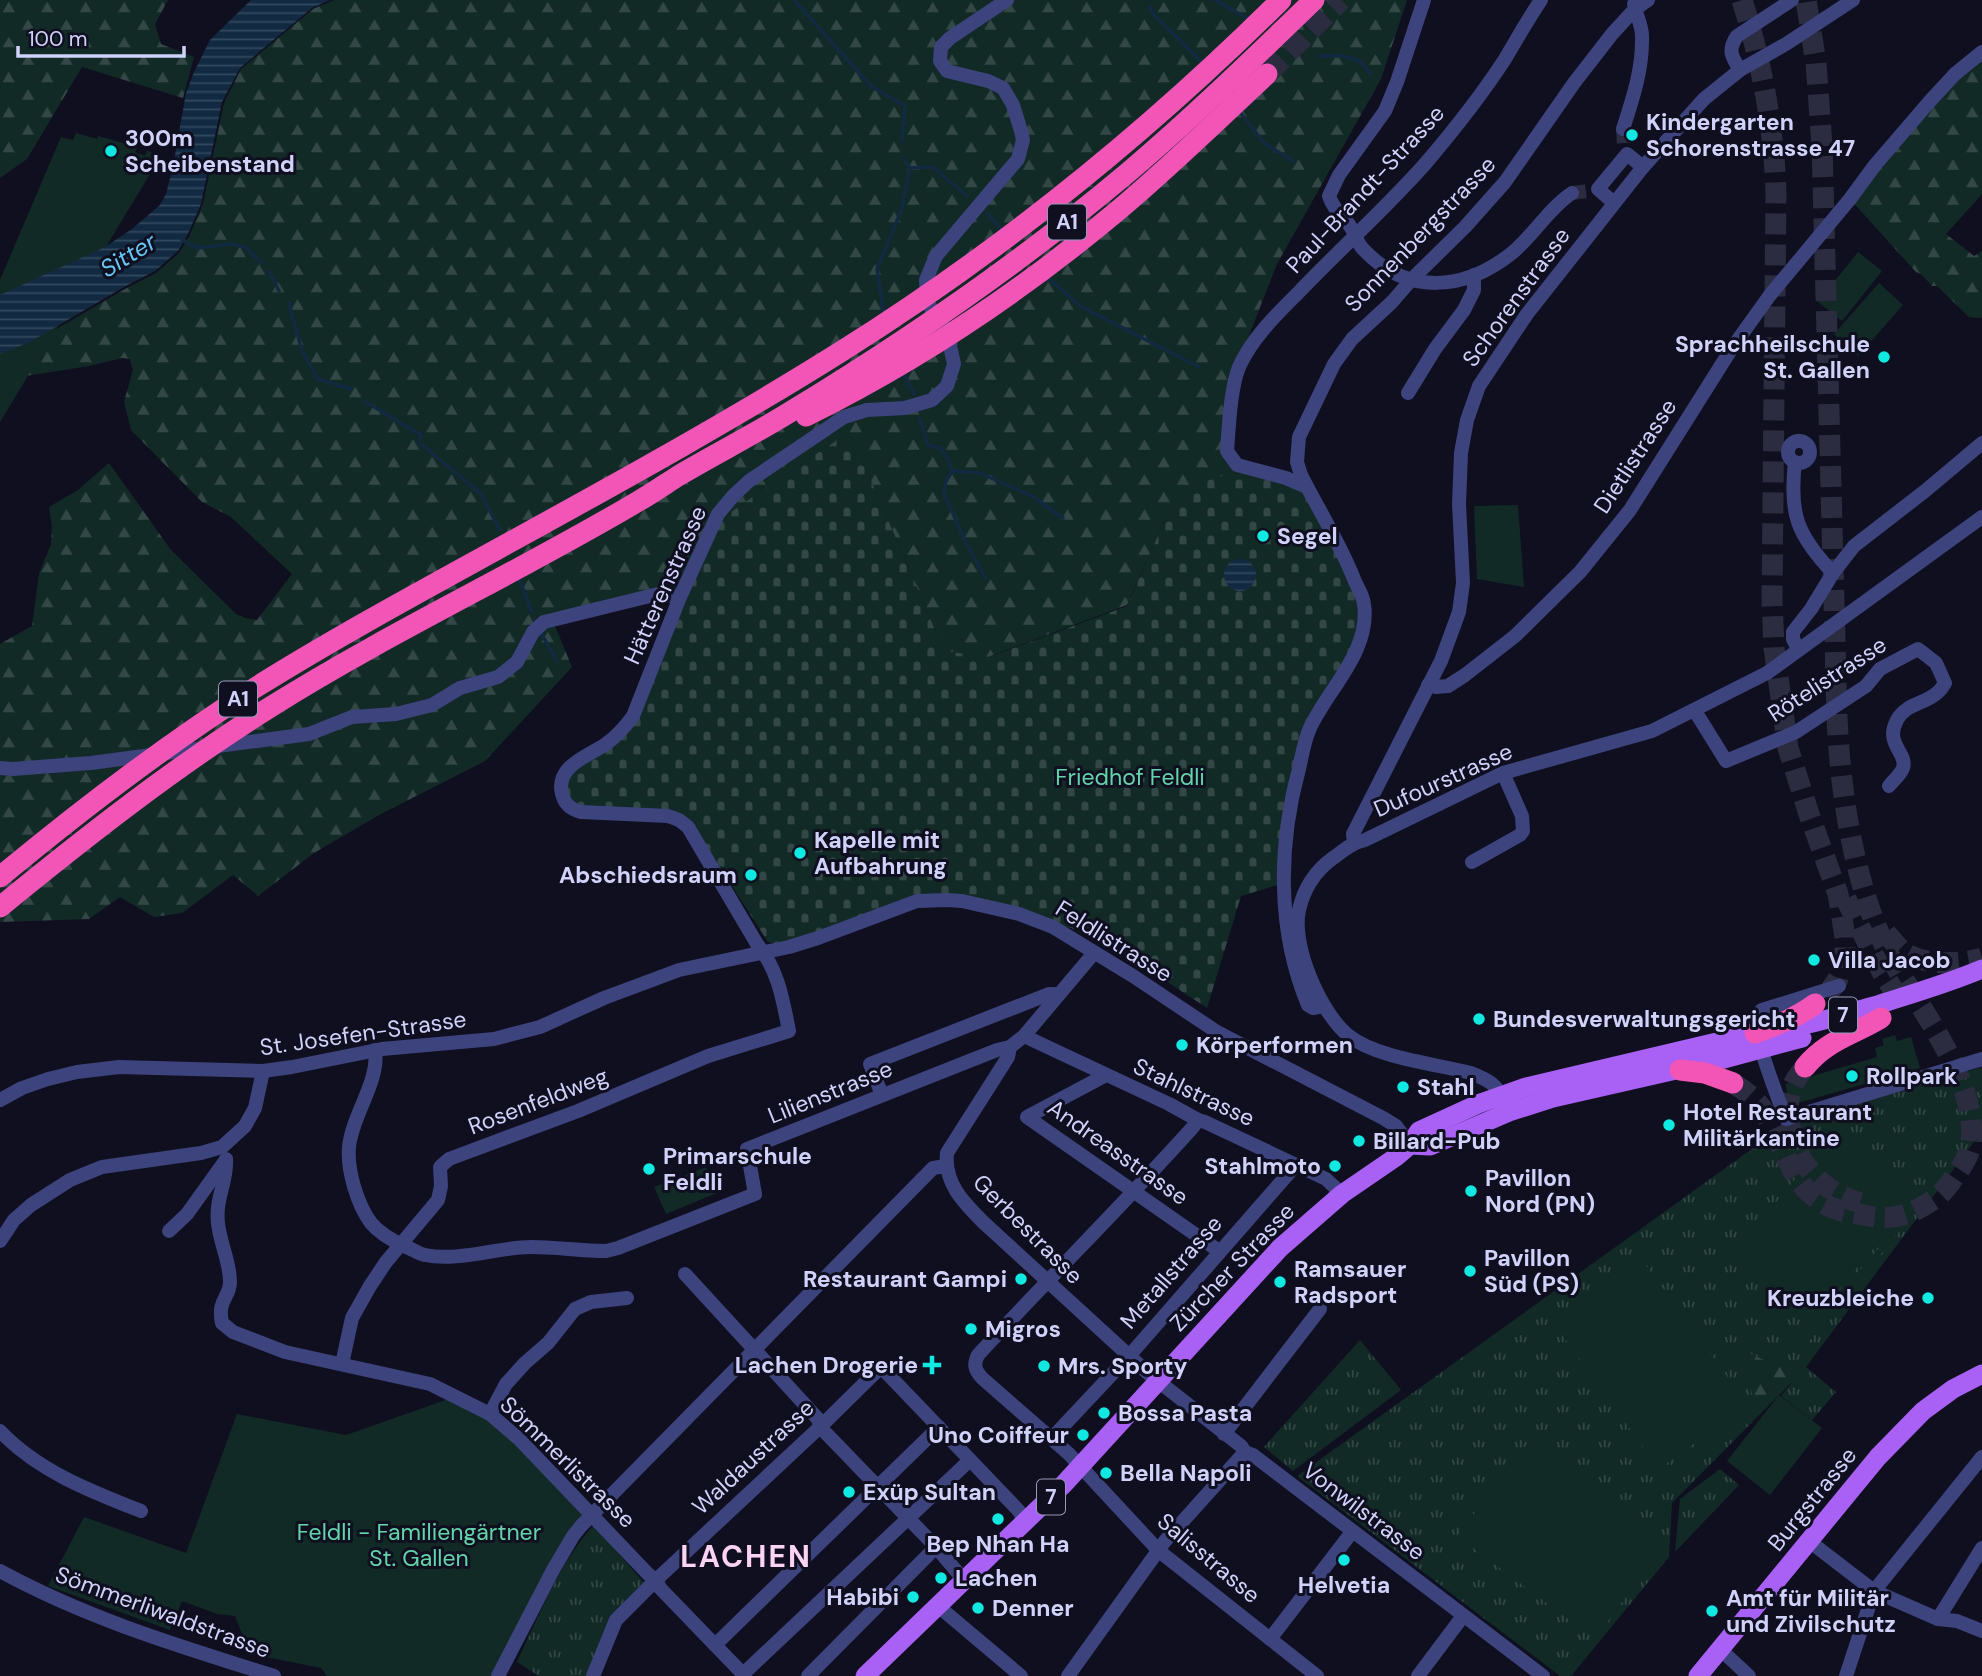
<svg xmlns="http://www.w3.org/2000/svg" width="1982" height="1676" font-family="'DM Sans',sans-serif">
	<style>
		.grass { fill: url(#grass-tufts) }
		.forest { fill: url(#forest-firs) }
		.cemetery { fill: url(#cemetery-stones) }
		.garden { fill: #122a26 }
		.water { fill: url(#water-rules) }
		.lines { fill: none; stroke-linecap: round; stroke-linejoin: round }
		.stream { stroke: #112a42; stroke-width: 3.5 }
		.minor-tunnel { stroke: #2c2c41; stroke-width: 14; stroke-dasharray: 14 7; stroke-linecap: butt }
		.highway-tunnel { stroke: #2c2c41; stroke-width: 21; stroke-dasharray: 21 10; stroke-linecap: butt }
		.minor { stroke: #3d437c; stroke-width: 14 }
		.major { stroke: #a960f4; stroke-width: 19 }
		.highway { stroke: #f355b6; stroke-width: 21 }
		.poi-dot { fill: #10e9e1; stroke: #0f0f20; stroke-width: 2.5 }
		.labels { text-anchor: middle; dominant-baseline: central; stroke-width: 6; stroke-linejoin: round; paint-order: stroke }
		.shield { fill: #0f0f20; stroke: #9798ba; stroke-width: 2 }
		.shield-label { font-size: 21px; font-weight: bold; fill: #d1d2fc }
		.poi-label { font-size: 23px; font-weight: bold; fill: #d1d2fc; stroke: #0f0f20; text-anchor: start }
		.street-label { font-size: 23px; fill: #d1d2fc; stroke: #0f0f20 }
		.park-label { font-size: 23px; fill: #62d6aa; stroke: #0f0f20 }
		.water-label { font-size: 24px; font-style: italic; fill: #66c6f5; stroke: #0f0f20 }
		.district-label { font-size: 30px; font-weight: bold; letter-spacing: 2px; fill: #fcd3f3; stroke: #0f0f20 }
	</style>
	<defs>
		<pattern id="grass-tufts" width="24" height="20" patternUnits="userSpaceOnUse" patternTransform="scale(1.75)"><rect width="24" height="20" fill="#122a26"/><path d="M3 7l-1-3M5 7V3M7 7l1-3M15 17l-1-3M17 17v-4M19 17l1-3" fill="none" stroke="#334846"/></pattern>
		<pattern id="forest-firs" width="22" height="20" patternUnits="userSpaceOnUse" patternTransform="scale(1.75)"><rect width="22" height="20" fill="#122a26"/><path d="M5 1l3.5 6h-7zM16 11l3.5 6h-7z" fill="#334846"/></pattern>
		<pattern id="cemetery-stones" width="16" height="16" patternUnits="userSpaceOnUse" patternTransform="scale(1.75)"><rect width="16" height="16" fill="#122a26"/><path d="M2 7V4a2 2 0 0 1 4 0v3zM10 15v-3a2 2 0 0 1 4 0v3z" fill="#334846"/></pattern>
		<pattern id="water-rules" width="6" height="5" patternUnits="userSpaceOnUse" patternTransform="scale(1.75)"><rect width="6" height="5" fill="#112a42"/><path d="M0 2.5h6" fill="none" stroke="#33485e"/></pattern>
	</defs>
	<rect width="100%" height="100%" fill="#0f0f20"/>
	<!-- grass -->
	<g class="grass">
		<polygon points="1982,1067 1982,1131 1806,1367 1836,1392 1812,1420 1781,1396 1795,1379 1672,1503 1669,1557 1571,1676 1560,1676 1297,1476 1784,1126"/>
		<polygon points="1360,1340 1401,1390 1293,1471 1264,1447"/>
		<polygon points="1720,1469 1739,1485 1675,1552 1680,1499"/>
		<path d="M594 1525 645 1584 587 1676H539L517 1662C538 1618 560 1561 594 1525Z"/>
	</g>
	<!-- forest -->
	<g class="forest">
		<polygon points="0,0 168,0 155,24 161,44 194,57 183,98 82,67 27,159 0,178"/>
		<polygon points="334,0 1407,0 1381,79 1277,264 1241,356 1227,451 1257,471 1226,475 1184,492 1167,515 1127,605 988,657 944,651 853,438 845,435 772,483 720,520 687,592 553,621 572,667 485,761 379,815 314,853 258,896 233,875 182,913 154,917 120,897 89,919 0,922 0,644 32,626 39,574 51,544 52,527 49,507 78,490 109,463 171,550 236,614 245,618 257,620 292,574 231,517 202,502 131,430 124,402 133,370 130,359 122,358 89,366 0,380 31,344 125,289 156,273 179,253 189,237 203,204 224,103 241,69 313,9"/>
		<polygon points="1982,56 1982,194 1946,234 1974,256 1982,251 1982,318 1969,317 1937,286 1932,286 1921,274 1916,272 1850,199 1930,101"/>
		<polygon points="1743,1350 1770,1363 1803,1360 1756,1414"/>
	</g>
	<!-- cemetery -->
	<polygon class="cemetery" points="845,435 853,438 944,651 989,657 1127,606 1167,515 1184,492 1197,483 1226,475 1257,471 1307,487 1351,571 1364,628 1309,730 1284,883 1241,896 1207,1008 1134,960 1071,928 932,899 789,947 768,942 692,824 579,807 565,794 568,775 616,742 720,520 772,483"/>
	<!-- garden -->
	<g class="garden">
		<polygon points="76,133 97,139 98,136 137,147 135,152 145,156 147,151 152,152 150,157 156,159 153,169 0,422 0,280 61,137 73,140"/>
		<polygon points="1858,252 1882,271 1842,321 1818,302"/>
		<polygon points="1879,283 1903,305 1858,356 1834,334"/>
		<polygon points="1518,505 1524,587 1477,579 1474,506"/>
		<polygon points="1895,1035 1897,1041 1911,1037 1920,1068 1791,1105 1785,1084 1877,1057 1875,1048 1884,1045 1882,1039"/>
		<polygon points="1834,1132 1914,1198 1809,1326 1728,1260"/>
		<polygon points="706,1167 717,1193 666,1214 654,1187"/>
		<polygon points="1929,1185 1934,1190 1800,1352 1794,1346 1899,1225"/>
		<polygon points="1643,1261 1748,1405 1659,1469 1555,1325"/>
		<polygon points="1779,1395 1822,1428 1770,1495 1727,1461"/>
		<polygon points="457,1396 490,1414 592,1514 493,1676 327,1676 321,1668 250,1654 235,1616 217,1614 182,1601 170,1630 48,1586 84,1517 186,1553 237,1414 346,1435"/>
		<polygon points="1527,1444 1665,1543 1595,1639 1457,1536"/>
	</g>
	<!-- water -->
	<g class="water">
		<polygon points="251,0 330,0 312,8 240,68 222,102 201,204 187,236 178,251 155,271 124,287 30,342 0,354 0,295 105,247 132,229 160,205 166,194 173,166 186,93 194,72 210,40"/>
		<circle cx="1240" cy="575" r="16"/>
	</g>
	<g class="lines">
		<!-- stream -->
		<g class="stream">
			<polyline points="794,0 871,86 905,106 902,141"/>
			<polyline points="1215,0 1250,20"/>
			<polyline points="1150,7 1154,15 1204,64"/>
			<polyline points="1319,56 1343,56 1360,61 1371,74"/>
			<polyline points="1239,111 1264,143 1293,161"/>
			<polyline points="910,168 933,167 967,196"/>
			<polyline points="987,213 1004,232"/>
			<polyline points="182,240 198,248 231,244 245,247 262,263"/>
			<polyline points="269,271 279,291"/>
			<polyline points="1045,275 1080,306 1199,367"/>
			<polyline points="289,303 302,351 318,379 351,389"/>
			<polyline points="884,314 877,269 901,211 910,168 904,159"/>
			<polyline points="903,371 914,394"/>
			<polyline points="364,401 421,435 419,442 481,494 500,530"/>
			<polyline points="920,419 928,445 942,449 953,471 946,480 944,493 965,541 986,579"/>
			<polyline points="953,471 980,473 1032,496 1063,518"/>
			<polyline points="520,581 532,612"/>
			<polyline points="541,633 557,661"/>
		</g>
		<!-- minor-tunnel -->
		<g class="minor-tunnel">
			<polyline points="1623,129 1624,144"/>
			<polyline points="1572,193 1588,191"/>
		</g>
		<!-- highway-tunnel -->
		<g class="highway-tunnel">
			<path d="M1742 0C1762 63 1774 128 1776 194L1772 598 1774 648 1788 748 1809 814 1838 894 1845 937V951L1838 979 1829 992 1819 1000"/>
			<polyline points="1267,74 1341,0"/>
			<polyline points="1846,899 1882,972 1898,997"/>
			<path d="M1886 933C1891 939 1896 945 1901 950 1921 966 1959 965 1982 958"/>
			<path d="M1805 1067C1801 1072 1796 1078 1793 1085 1788 1097 1787 1109 1789 1122 1795 1163 1821 1191 1860 1203"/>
			<path d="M1733 1083C1744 1090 1753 1097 1761 1107 1787 1144 1787 1192 1838 1210 1844 1212 1852 1213 1858 1214 1890 1221 1906 1218 1933 1200 1942 1194 1949 1185 1955 1176 1961 1168 1967 1159 1970 1149 1982 1090 1925 1015 1896 967 1885 949 1877 929 1870 910 1849 847 1840 783 1837 717L1822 145 1816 63 1806 0"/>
		</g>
		<!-- minor -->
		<g class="minor">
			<path d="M1424 0 1397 82 1385 111 1339 175 1329 196C1334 211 1342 214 1350 226 1355 233 1357 243 1363 249 1407 296 1464 291 1512 253 1533 236 1549 208 1572 193"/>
			<path d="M1740 70C1732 57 1727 51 1737 36L1792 0"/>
			<path d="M1623 129C1633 98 1643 68 1642 36 1642 25 1636 15 1634 4"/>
			<polyline points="1614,203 1598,189 1627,154 1643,167"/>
			<polyline points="1408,393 1435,349 1464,310 1474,290 1474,275"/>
			<circle cx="1799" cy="452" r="11"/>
			<path d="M1795 462C1789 514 1797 535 1833 573"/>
			<path d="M1307 487 1286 478 1237 465 1227 451C1229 427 1230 390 1239 367 1252 338 1276 315 1298 293 1340 249 1385 209 1425 164 1454 130 1481 96 1505 59 1517 39 1528 19 1541 0"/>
			<polyline points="1798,649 1793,639 1793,632 1811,609 1833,573 1854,546 1925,491 1982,443"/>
			<polyline points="1428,685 1436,687 1448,686 1465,675 1515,636 1580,572 1630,510 1732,348 1770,295 1850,199 1875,165 1930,101 1955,74 1982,52"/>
			<path d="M1695 711 1726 761 1796 732 1866 686 1880 669 1918 649 1936 663 1945 683C1943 686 1941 690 1938 692 1926 704 1906 703 1897 720 1884 744 1908 753 1903 768 1901 774 1893 781 1889 786"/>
			<polyline points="0,768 13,769 91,763 309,734 352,717 396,714 432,705 460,688 498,677 517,662 533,632 544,622 658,594 680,597"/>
			<polyline points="1354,842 1353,834 1441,661 1459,612 1463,583 1459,504 1461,453 1467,420 1479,386 1527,314 1643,167 1704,99 1740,70 1786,44 1853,0"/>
			<polyline points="1472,862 1520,835 1523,831 1522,816 1503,773"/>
			<path d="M1094 953 1024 1036 1010 1047 1008 1057 947 1153C944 1183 963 1202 983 1222L1149 1374 1241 1446 1245 1452 1253 1455 1543 1676"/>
			<path d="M1839 986 1762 1010 1756 1015C1755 1041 1776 1093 1786 1119L1982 1059"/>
			<path d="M1324 1006 1313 1008 1308 1005C1277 931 1278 846 1299 769 1302 756 1304 741 1310 728 1328 689 1371 651 1364 604 1363 595 1357 587 1354 579 1340 543 1318 509 1301 475L1297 462 1299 437 1334 364 1352 339 1392 302 1411 280 1465 227 1505 182 1574 83 1612 34 1635 9 1648 0"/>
			<polyline points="1024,1036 1169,1104 1198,1120 1205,1122 1326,1179 1342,1194"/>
			<path d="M375 1050C380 1081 352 1115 349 1147 347 1170 357 1204 371 1223 380 1234 393 1241 406 1247 412 1249 419 1254 425 1255 458 1262 498 1247 531 1247 556 1247 581 1251 606 1251L618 1248 755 1194 747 1149 997 1050 1010 1047"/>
			<polyline points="1106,1075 1027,1117 1219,1251"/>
			<polyline points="882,1095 870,1064 1049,994 1058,994"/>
			<polyline points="0,1100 22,1088 48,1079 77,1072 119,1067 263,1071 292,1067 382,1049 494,1039 540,1027 604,998 679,970 789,947 818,938 917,901 947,900 962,901 1019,914 1053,927 1133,976 1217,1032 1383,1118 1396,1126 1410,1145"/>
			<path d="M1504 1101C1497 1084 1488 1080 1471 1073 1436 1064 1377 1058 1349 1036 1321 1014 1291 946 1299 910 1304 888 1315 871 1333 858 1344 850 1352 843 1365 840L1503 773 1652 731 1767 673 1982 517"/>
			<path d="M1198 1120 1193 1127C1123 1205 1049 1278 978 1355 973 1365 975 1370 982 1378L1069 1454 1159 1551 1317 1676"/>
			<path d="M226 1159C228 1180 215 1198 218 1223 220 1244 230 1261 230 1282 230 1298 217 1299 222 1323L233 1332 285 1352 430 1384 490 1414 519 1439 649 1575 656 1580 660 1588 745 1676"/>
			<polyline points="169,1231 187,1214 225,1161"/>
			<polyline points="0,1241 14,1220 31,1205 70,1180 102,1167 201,1153 222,1147 245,1126 255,1108 263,1071"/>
			<polyline points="685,1274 818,1419 820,1427 936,1547 964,1580"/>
			<path d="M342 1364 352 1318 370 1286 386 1262 438 1200 441 1186 440 1167 449 1159 578 1111 708 1056 789 1031C783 1000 778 969 757 944L688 827 679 820 668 816 581 812C571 809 565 805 562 794 555 766 588 756 606 744 617 736 625 727 633 716L680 597 718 514 733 496 749 481 844 417 867 410 905 408 932 400 947 386 954 364 947 332 927 302 926 280 936 256 1018 159 1023 140 1021 131 1013 105 1003 88 988 81 947 71 940 61 941 47 950 38 1007 0"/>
			<polyline points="490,1414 506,1384 525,1363 548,1343 575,1309 591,1302 627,1298"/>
			<path d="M0 1431C38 1471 90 1491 141 1511"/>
			<polyline points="1224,1434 1320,1309"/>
			<polyline points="1052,1438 1129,1356 1296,1165"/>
			<polyline points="1809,1541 1874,1591 1938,1619 1957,1621 1982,1631"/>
			<path d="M0 1571C88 1619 179 1646 274 1676"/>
			<polyline points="938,1606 1021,1676"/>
			<polyline points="1938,1619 1982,1548"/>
			<polyline points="1270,1639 1352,1532"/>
			<polyline points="715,1645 939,1427"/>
			<polyline points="1720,1649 1749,1676"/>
			<polyline points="743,1674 970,1460"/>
			<polyline points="498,1676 553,1570 573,1536 581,1526 933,1168 946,1166"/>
			<polyline points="593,1676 616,1620 656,1580 820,1427 881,1367 1019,1511 1025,1522"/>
			<polyline points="808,1676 936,1547"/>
			<polyline points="1068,1676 1165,1541 1245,1452"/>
			<polyline points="1418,1676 1463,1616"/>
			<polyline points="1846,1676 1874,1591 1982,1457"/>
		</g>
		<!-- major -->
		<g class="major">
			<polyline points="1410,1145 1430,1146 1509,1112 1553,1098 1720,1060 1802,1038"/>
			<path d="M865 1676 1063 1485 1280 1248 1342 1194 1396 1157 1410 1145 1419 1131 1478 1104 1526 1087 1755 1033C1798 1029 1839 1016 1880 1004 1915 993 1949 983 1982 969"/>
			<polyline points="1698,1676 1878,1457 1923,1411 1953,1389 1982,1374"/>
		</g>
		<!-- highway -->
		<g class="highway">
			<path d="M806 416C919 360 1025 289 1121 208 1172 165 1219 119 1267 74"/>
			<path d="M0 877C83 808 167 744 258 686 335 638 416 594 496 550 612 486 729 422 842 351 1001 251 1147 133 1281 0"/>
			<path d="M0 907C87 836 176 766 272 706 390 632 517 573 637 502 651 494 664 485 678 476 715 454 753 435 790 412 907 341 1020 263 1125 175 1190 120 1252 60 1314 0"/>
			<path d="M1755 1033C1777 1025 1796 1018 1815 1004"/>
			<path d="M1805 1067C1827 1040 1853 1035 1881 1018"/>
			<polyline points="1680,1070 1705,1073 1733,1083"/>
		</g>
	</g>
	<!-- markers -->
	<g class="poi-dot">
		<circle cx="1632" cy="135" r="7"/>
		<circle cx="111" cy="151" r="7"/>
		<circle cx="1884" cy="357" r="7"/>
		<circle cx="1263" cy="536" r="7"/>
		<circle cx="800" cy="853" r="7"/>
		<circle cx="751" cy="875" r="7"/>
		<circle cx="1814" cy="960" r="7"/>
		<circle cx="1479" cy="1019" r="7"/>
		<circle cx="1182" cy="1045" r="7"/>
		<circle cx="1852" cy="1076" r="7"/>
		<circle cx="1403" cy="1087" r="7"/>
		<circle cx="1669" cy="1125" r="7"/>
		<circle cx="1359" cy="1141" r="7"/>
		<circle cx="1335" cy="1166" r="7"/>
		<circle cx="649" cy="1169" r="7"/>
		<circle cx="1471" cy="1191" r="7"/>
		<circle cx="1470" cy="1271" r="7"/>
		<circle cx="1021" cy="1279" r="7"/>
		<circle cx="1280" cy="1282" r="7"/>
		<circle cx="1928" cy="1298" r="7"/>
		<circle cx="971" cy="1329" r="7"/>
		<path d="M928.5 1354.5h7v7h7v7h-7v7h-7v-7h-7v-7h7z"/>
		<circle cx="1044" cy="1366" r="7"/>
		<circle cx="1104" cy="1413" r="7"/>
		<circle cx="1083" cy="1435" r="7"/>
		<circle cx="1106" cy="1473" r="7"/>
		<circle cx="849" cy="1492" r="7"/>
		<circle cx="998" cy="1519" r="7"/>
		<circle cx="1344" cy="1560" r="7"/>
		<circle cx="941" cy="1578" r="7"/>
		<circle cx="913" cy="1597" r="7"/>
		<circle cx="978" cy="1608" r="7"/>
		<circle cx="1712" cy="1611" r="7"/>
	</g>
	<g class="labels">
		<!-- shield labels -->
		<g class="shield">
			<rect x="1048" y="204.5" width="38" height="35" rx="5"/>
			<rect x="219" y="681.5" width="38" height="35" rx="5"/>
			<rect x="1829" y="997.5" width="28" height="35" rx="5"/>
			<rect x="1037" y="1479.5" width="28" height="35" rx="5"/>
		</g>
		<g class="shield-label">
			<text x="1067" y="222">A1</text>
			<text x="238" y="699">A1</text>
			<text x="1843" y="1015">7</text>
			<text x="1051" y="1497">7</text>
		</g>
		<!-- poi labels -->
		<g class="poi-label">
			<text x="1646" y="122">Kindergarten<tspan x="1646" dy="26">Schorenstrasse 47</tspan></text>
			<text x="125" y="138">300m<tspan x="125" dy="26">Scheibenstand</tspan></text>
			<text x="1870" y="344" text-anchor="end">Sprachheilschule<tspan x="1870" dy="26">St. Gallen</tspan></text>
			<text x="1277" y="536">Segel</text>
			<text x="814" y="840">Kapelle mit<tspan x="814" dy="26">Aufbahrung</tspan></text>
			<text x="737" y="875" text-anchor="end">Abschiedsraum</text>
			<text x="1828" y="960">Villa Jacob</text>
			<text x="1493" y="1019">Bundesverwaltungsgericht</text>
			<text x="1196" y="1045">Körperformen</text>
			<text x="1866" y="1076">Rollpark</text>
			<text x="1417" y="1087">Stahl</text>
			<text x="1683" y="1112">Hotel Restaurant<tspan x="1683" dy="26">Militärkantine</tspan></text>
			<text x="1373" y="1141">Billard-Pub</text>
			<text x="663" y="1156">Primarschule<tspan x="663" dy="26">Feldli</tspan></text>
			<text x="1321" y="1166" text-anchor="end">Stahlmoto</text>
			<text x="1485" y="1178">Pavillon<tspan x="1485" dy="26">Nord (PN)</tspan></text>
			<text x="1484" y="1258">Pavillon<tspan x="1484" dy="26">Süd (PS)</tspan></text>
			<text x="1294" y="1269">Ramsauer<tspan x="1294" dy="26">Radsport</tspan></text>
			<text x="1007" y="1279" text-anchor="end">Restaurant Gampi</text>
			<text x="1914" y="1298" text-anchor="end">Kreuzbleiche</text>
			<text x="985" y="1329">Migros</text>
			<text x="918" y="1365" text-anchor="end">Lachen Drogerie</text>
			<text x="1058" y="1366">Mrs. Sporty</text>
			<text x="1118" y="1413">Bossa Pasta</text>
			<text x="1069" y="1435" text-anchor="end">Uno Coiffeur</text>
			<text x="1120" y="1473">Bella Napoli</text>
			<text x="863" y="1492">Exüp Sultan</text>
			<text x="998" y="1544" text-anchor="middle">Bep Nhan Ha</text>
			<text x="955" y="1578">Lachen</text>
			<text x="1344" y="1585" text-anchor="middle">Helvetia</text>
			<text x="899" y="1597" text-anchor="end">Habibi</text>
			<text x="1726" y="1598">Amt für Militär<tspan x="1726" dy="26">und Zivilschutz</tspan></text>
			<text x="992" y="1608">Denner</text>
		</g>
		<!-- street labels -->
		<g class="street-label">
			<text transform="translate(1365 189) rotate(-47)">Paul-Brandt-Strasse</text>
			<text transform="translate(1420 234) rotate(-46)">Sonnenbergstrasse</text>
			<text transform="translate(1516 297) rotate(-54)">Schorenstrasse</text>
			<text transform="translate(1635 456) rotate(-57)">Dietlistrasse</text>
			<text transform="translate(665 585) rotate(-66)">Hätterenstrasse</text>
			<text transform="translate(1827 679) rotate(-33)">Rötelistrasse</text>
			<text transform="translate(1443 780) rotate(-24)">Dufourstrasse</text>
			<text transform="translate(1114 941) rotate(32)">Feldlistrasse</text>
			<text transform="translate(363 1033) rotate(-8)">St. Josefen-Strasse</text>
			<text transform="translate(830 1092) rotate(-22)">Lilienstrasse</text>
			<text transform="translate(1194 1092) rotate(25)">Stahlstrasse</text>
			<text transform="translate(538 1101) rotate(-21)">Rosenfeldweg</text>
			<text transform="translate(1118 1152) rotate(35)">Andreasstrasse</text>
			<text transform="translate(1028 1229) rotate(45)">Gerbestrasse</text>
			<text transform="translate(1232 1267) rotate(-46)">Zürcher Strasse</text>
			<text transform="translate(1171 1272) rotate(-49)">Metallstrasse</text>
			<text transform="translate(753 1457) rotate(-43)">Waldaustrasse</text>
			<text transform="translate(568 1462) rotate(44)">Sömmerlistrasse</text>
			<text transform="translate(1812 1499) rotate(-51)">Burgstrasse</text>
			<text transform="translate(1364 1511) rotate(37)">Vonwilstrasse</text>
			<text transform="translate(1209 1558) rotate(40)">Salisstrasse</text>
			<text transform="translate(163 1612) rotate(20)">Sömmerliwaldstrasse</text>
		</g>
		<!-- park labels -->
		<g class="park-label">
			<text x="1130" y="777">Friedhof Feldli</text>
			<text x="419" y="1532">Feldli - Familiengärtner<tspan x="419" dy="26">St. Gallen</tspan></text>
		</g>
		<!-- water labels -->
		<g class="water-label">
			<text transform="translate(128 255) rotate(-32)">Sitter</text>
		</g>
		<!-- district labels -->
		<g class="district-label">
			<text x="746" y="1556">LACHEN</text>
		</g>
	</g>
	<!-- scale -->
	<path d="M18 46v10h166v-10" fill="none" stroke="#d1d2fc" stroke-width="3.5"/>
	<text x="28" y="46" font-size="21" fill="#d1d2fc" stroke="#0f0f20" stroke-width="5" paint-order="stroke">100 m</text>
</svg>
